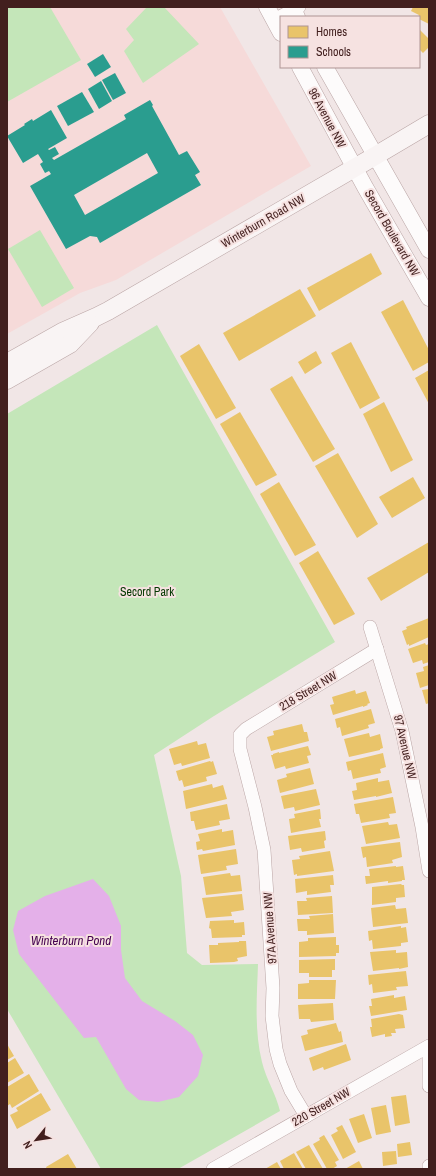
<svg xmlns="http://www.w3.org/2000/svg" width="436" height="1176" font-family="'Archivo Narrow',sans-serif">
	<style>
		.built { fill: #f6dad9 }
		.green { fill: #c4e6b9 }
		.water { fill: #e4b0e9 }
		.homes { fill: #e9c46a }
		.schools { fill: #2a9d8f; fill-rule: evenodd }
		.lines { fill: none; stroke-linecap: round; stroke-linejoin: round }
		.minor-casing { stroke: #baa5a5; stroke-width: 14 }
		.tertiary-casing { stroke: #baa5a5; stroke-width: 17 }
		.secondary-casing { stroke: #baa5a5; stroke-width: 19 }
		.minor { stroke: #fdfbfb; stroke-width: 13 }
		.tertiary { stroke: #fdfbfb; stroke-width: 16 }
		.secondary { stroke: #f9f4f4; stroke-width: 18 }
		.labels { text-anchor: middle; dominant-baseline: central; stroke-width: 4; stroke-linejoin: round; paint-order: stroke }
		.street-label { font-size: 12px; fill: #421f1e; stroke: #f6e2e1 }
		.park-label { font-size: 12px; fill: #043800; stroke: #f6e2e1 }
		.water-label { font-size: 13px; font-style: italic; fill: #460351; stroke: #f6e2e1 }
	</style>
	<rect width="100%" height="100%" fill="#f1e6e6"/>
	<!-- built -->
	<polygon class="built" points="7,7 220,7 311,166 116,280 80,293 7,334"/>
	<!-- green -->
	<g class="green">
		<polygon points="7,7 50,7 81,60 7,102"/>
		<polygon points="147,7 164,7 199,44 143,83 124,51 134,40 126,29"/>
		<polygon points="40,230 74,288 42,307 8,249"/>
		<path d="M157 325 335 642 214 716 154 755 181 876 187 953 202 965 258 964C257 996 254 1030 262 1062 266 1079 276 1094 280 1111L178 1169H101L7 1009V414Z"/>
	</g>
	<!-- water -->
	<polygon class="water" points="93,879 109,896 121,926 121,950 125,978 142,1001 175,1021 193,1035 203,1055 198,1076 179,1097 158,1102 139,1100 126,1089 96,1037 84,1038 19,954 13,930 18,911 45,896"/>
	<!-- homes -->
	<g class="homes">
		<polygon points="413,7 429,7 429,24 419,19 418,17 419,15 411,11"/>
		<polygon points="419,29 429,39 429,47 423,53 419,49"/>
		<polygon points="371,253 382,274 319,311 307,288"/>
		<polygon points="300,289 316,316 239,361 223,333"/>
		<polygon points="403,300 429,350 429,362 413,371 381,312"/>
		<polygon points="351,342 380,398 360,409 331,353"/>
		<polygon points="199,344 236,408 216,419 180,356"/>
		<polygon points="316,351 322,363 305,374 298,362"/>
		<polygon points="429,370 429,404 415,378"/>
		<polygon points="292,376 335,449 313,462 270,389"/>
		<polygon points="384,402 413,460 391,472 363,414"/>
		<polygon points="240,412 277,475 256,486 220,424"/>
		<polygon points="338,453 378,524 357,538 315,466"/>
		<polygon points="413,477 425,498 392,518 379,497"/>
		<polygon points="279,482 316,545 295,556 260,494"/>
		<polygon points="429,542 429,572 381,601 367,578"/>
		<polygon points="318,551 355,614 334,625 299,563"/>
		<polygon points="429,618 429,637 409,646 409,644 407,645 402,631 407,629 406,627"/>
		<polygon points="425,643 426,645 429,644 429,662 423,664 422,660 413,663 408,649"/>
		<polygon points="429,665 429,685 420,688 416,673 424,671 423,667"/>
		<polygon points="429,689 429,703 426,704 422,690"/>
		<polygon points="355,690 356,694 366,691 370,703 367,704 368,705 363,707 363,706 333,715 330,705 334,704 332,697"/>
		<polygon points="371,709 375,723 368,725 369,728 342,736 340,727 337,728 335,719"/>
		<polygon points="302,724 304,732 307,732 309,741 271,751 267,737 274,735 273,731"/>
		<polygon points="369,733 370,737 380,734 383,748 380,749 380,750 349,757 344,739"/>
		<polygon points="197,741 198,745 206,743 210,758 182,766 181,763 174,765 169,749"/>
		<polygon points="308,746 311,755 307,756 309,763 286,769 285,766 275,769 271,755 273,755 273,754 279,752 279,753"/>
		<polygon points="383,753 386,767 380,769 381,773 353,779 351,770 348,771 346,762"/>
		<polygon points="210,761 211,762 213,761 217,774 206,777 207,781 184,787 182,780 179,781 176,771"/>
		<polygon points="310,768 314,784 280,793 277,780 287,777 286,774"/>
		<polygon points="378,778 378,782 389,780 392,793 376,797 376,796 354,800 352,791 357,790 356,783"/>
		<polygon points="212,784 213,788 223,785 227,799 186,809 183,791"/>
		<polygon points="316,789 320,805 295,811 294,807 284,809 281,796"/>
		<polygon points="393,797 396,813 389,814 390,818 361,823 359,814 356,814 354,804"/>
		<polygon points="227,804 230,819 219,821 220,825 196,830 194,821 191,821 190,812"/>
		<polygon points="320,809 321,819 319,819 321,827 291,833 289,819 295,818 294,814"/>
		<polygon points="388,822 389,825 397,824 400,838 366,844 362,826"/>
		<polygon points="222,829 222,832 233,830 235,845 203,851 202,849 197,850 196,842 200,841 198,834"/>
		<polygon points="325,831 326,840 324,841 325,848 302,852 301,848 290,850 288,836"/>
		<polygon points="400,842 402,857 392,860 393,863 367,867 366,857 363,858 361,847"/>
		<polygon points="236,849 238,864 226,866 227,870 201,874 198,855"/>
		<polygon points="330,851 334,871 297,876 297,874 294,875 292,860 300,859 299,856"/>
		<polygon points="396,866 396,867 403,866 405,880 402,880 402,881 388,883 388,881 366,884 365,876 370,876 369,869"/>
		<polygon points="230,873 231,876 240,875 242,891 206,895 203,877"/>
		<polygon points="333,875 334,885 330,885 331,892 307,895 307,891 296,893 295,879"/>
		<polygon points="401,884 402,885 404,885 405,897 396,898 396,902 372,905 372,887"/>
		<polygon points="242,894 244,910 231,912 232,916 206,918 202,898"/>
		<polygon points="332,896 333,913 298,915 297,901 307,901 306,898"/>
		<polygon points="395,905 396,909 406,908 408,923 373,927 371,908"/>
		<polygon points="333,914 334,933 307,935 307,931 298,931 297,919 310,919 309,916"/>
		<polygon points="234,920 234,923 244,922 245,935 242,935 242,937 212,938 211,929 209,928 210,921"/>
		<polygon points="401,926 401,928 406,927 408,942 401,943 401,946 373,949 372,940 369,941 368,931"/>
		<polygon points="336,937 336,945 339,945 339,953 336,953 336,956 299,957 299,942 308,941 308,938"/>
		<polygon points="239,941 246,941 247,956 237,958 238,961 234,962 210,963 209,945 218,945 218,943 239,942"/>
		<polygon points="396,950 396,953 407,952 408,967 399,969 399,968 373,971 370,952"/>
		<polygon points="335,959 335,970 332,970 332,977 309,977 309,973 299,973 299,960"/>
		<polygon points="406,971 408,986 396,987 397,990 373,993 372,984 369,985 368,975"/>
		<polygon points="309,980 336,980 335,999 298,999 298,984 309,983"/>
		<polygon points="394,995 394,998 405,996 407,1010 371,1016 369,1006 372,1006 371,999"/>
		<polygon points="333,1003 334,1020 311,1022 310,1019 299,1019 298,1005"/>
		<polygon points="399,1014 403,1015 405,1028 395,1029 396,1033 391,1033 392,1036 385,1037 385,1034 372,1037 370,1027 372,1027 371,1019"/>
		<polygon points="336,1023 339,1032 341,1031 343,1042 305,1051 301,1036 308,1034 307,1030"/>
		<polygon points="7,1044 14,1056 7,1060"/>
		<polygon points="346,1044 351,1060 324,1070 323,1067 313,1071 309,1058"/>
		<polygon points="15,1058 24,1073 7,1083 7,1063"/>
		<polygon points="29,1074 39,1091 12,1108 10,1104 7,1106 7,1087"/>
		<polygon points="41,1093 51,1110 17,1129 10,1115 18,1111 16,1108"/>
		<polygon points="406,1095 410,1123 395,1126 391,1097"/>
		<polygon points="386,1105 391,1132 376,1135 371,1108"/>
		<polygon points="364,1114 372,1138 358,1143 349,1119"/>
		<polygon points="342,1125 356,1152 343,1159 331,1135 338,1131 336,1128"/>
		<polygon points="324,1135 339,1160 335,1162 337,1166 332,1169 327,1169 313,1144 320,1140 319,1138"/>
		<polygon points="410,1142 412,1155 398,1157 397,1144"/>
		<polygon points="309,1145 323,1169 306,1169 296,1152"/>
		<polygon points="396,1151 397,1164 383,1166 382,1152"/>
		<polygon points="294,1153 303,1169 284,1169 280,1161"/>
		<polygon points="68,1154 77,1169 47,1169 46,1167"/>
		<polygon points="359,1161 363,1169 345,1169"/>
		<polygon points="277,1162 281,1169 265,1169"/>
	</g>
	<!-- schools -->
	<g class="schools">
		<polygon points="103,54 111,67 95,77 87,64"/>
		<polygon points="115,73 126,93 113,100 102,80"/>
		<polygon points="101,81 112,101 99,109 88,89"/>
		<polygon points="82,92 94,112 68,126 57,106"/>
		<path d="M150 100 153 105 152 106 179 155 187 151 200 172 195 175 201 185 100 243 97 237 90 236 66 249 30 186 51 174 49 171 45 173 40 164 43 162 38 154 23 163 7 136 25 125 24 124 32 119 33 121 51 110 67 138 48 149 49 150 55 147 59 154 52 158 54 160 126 119 124 115ZM147 153 158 173 85 215 74 195Z"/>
	</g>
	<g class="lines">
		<defs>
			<g id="minor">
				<polyline points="274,20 299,7"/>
				<polyline points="370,627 402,731 422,827 429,871"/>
				<polyline points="429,1058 429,1086"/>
				<polyline points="306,1116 291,1091 280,1064 276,1049 272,1016 273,988 264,850 255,807 240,749 240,735 246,729 377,649"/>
				<polyline points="213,1169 429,1046"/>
				<polyline points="429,1169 429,1166"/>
			</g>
			<g id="tertiary">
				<polyline points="267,7 281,33"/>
				<polyline points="292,7 297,17"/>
				<polyline points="300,67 365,187 429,298"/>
				<polyline points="325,67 429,250"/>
			</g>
			<g id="secondary">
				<polyline points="7,363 62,332 96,317 108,311 375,156 429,124"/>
				<polyline points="7,380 70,344 90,323"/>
			</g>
		</defs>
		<!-- minor casing -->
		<use href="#minor" class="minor-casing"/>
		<!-- tertiary casing -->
		<use href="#tertiary" class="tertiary-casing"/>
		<!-- secondary casing -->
		<use href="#secondary" class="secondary-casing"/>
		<!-- minor -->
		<use href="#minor" class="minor"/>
		<!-- tertiary -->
		<use href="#tertiary" class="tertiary"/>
		<!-- secondary -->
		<use href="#secondary" class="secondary"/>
	</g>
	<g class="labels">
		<!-- street labels -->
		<g class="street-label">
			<text transform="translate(327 118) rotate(62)">96 Avenue NW</text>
			<text transform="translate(263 221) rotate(-30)">Winterburn Road NW</text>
			<text transform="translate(392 233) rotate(60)">Secord Boulevard NW</text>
			<text transform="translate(308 691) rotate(-31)">218 Street NW</text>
			<text transform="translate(405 747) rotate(77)">97 Avenue NW</text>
			<text transform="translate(270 928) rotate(-94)">97A Avenue NW</text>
			<text transform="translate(321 1107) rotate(-30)">220 Street NW</text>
		</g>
		<!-- park labels -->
		<g class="park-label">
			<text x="147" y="592">Secord Park</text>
		</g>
		<!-- water labels -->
		<g class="water-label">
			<text x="71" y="940">Winterburn Pond</text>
		</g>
	</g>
	<!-- border -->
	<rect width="436" height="1176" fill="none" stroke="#421f1e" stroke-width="16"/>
	<!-- legend -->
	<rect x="280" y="16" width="140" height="52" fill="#f6e2e1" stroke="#ae9493"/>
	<rect x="288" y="26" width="20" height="12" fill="#e9c46a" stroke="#ae9493"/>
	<text x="316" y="36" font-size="12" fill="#421f1e">Homes</text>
	<rect x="288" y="46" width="20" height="12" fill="#2a9d8f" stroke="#ae9493"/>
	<text x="316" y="56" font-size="12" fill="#421f1e">Schools</text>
	<!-- north arrow -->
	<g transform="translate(36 1140) rotate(240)" stroke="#f6e2e1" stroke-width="3" paint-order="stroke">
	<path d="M0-3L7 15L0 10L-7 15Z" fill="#421f1e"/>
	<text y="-6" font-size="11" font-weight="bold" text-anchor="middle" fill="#421f1e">N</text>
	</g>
</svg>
